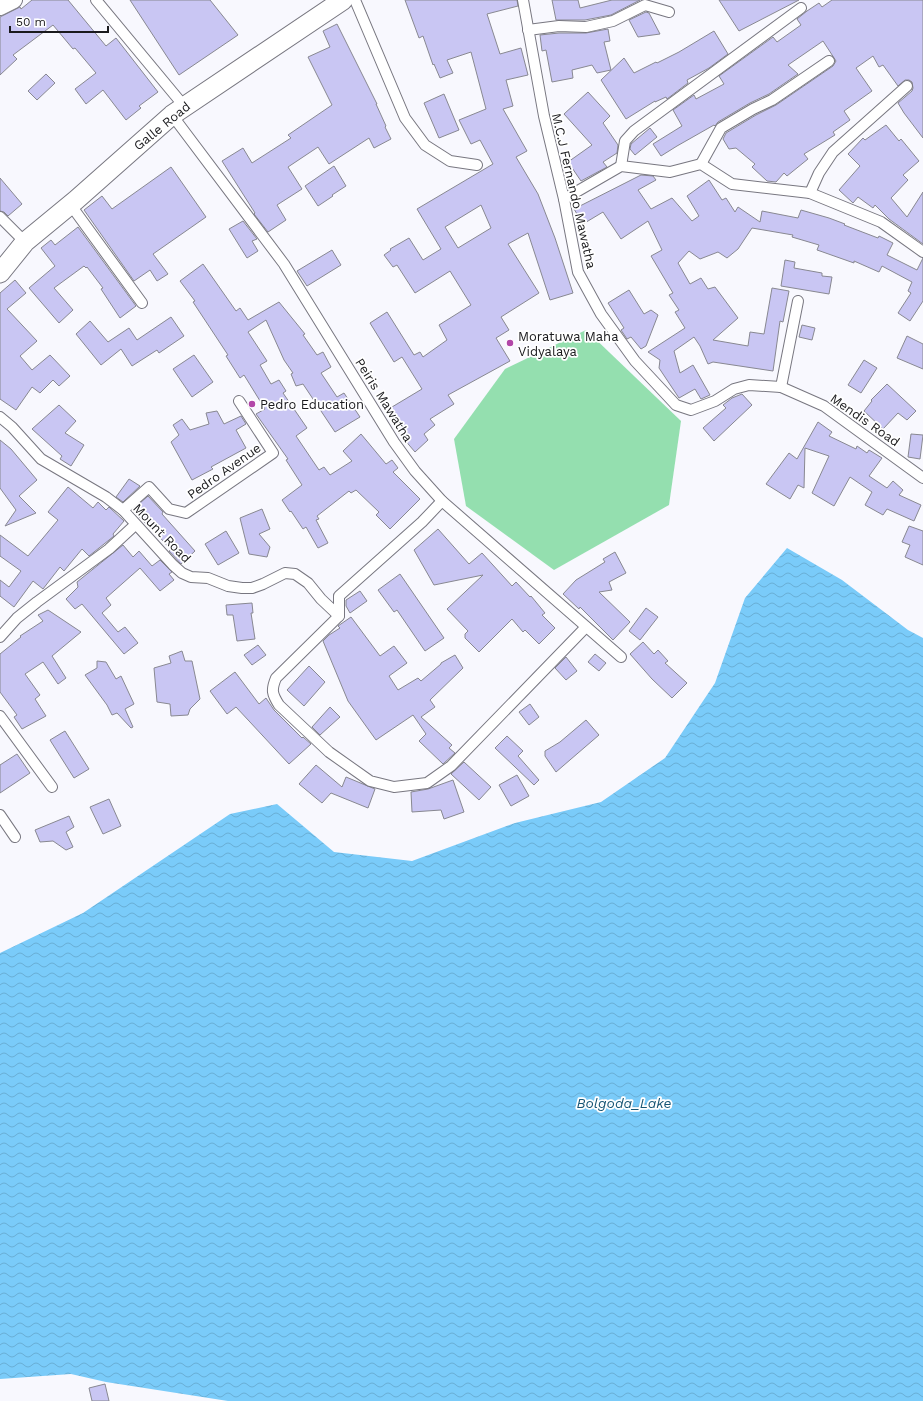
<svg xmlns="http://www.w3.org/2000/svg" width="923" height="1401" font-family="'Work Sans',sans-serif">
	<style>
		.green { fill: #94dfaf }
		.water { fill: url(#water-waves) }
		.building { fill: #c9c6f3; stroke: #888891; fill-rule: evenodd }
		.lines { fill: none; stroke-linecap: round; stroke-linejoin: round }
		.street-casing { stroke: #787780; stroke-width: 12 }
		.primary-casing { stroke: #787780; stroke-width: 18 }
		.highway-casing { stroke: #787780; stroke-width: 21 }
		.street { stroke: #fff; stroke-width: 10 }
		.primary { stroke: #fff; stroke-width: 16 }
		.highway { stroke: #fff; stroke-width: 19 }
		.poi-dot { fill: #b247a8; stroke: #fff; stroke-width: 1.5 }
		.labels { text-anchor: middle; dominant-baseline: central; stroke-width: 3.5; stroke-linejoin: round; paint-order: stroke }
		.street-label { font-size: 13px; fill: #1a1a1d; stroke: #fff }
		.poi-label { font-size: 13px; fill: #1a1a1d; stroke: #fff; text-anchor: start }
		.water-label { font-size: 14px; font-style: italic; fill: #175675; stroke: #fff }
	</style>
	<defs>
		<pattern id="water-waves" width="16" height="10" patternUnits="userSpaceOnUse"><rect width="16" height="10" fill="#7acbf9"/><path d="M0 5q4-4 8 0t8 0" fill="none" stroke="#69aed5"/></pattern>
	</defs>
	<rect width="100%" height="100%" fill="#f8f8fe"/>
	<!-- green -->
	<polygon class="green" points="586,330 681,421 669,505 554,570 466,506 454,439 505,369"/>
	<!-- water -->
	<polygon class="water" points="787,548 842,580 908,630 923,638 923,1401 228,1401 106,1382 71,1374 0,1379 0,953 83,913 230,814 277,804 334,852 412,861 515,823 601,802 665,758 715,683 745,598"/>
	<!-- building -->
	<g class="building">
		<polygon points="32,0 68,0 106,46 116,38 158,92 139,106 141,108 126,120 103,90 86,104 75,89 96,73 75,48 73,49 53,25 13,55 17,59 0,75 0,17 20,7 21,9"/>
		<polygon points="130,0 210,0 238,35 179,75"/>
		<path d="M405 0H517L518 6 487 14 500 54 521 48 528 75 506 80 513 106 503 109 527 151 516 157 538 194 555 238 573 293 550 300 528 233 508 244 539 293 501 317 509 330 496 338 510 361 448 395 454 404 430 419 435 425 424 434 428 440 415 452 398 432 387 412 392 407 422 389 402 357 394 362 370 323 387 312 414 355 420 352 423 357 447 340 439 325 471 305 450 271 415 293 397 265 393 267 384 255 391 250 390 249 409 238 423 260 441 249 417 209 493 164 480 140 471 144 459 120 486 109 471 52 447 60 453 73 440 78 434 64 433 65 423 36 419 38ZM481 205 491 228 458 248 445 227Z"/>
		<polygon points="552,0 578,0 580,8 612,0 640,0 611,15 585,20 556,20"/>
		<polygon points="719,0 799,0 739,31"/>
		<polygon points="832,0 923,0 923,138 904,113 898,103 912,91 913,88 912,82 909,80 905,80 898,86 883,65 879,67 873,56 856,68 872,91 844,111 850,120 833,132 835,135 804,154 808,159 787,176 784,173 776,182 767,181 752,167 755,164 736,148 729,149 723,139 726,133 756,115 776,105 833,66 836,61 823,41 788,65 798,74 769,94 750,103 718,122 715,126 714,125 677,146 661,156 653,144 682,126 673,110 694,95 696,99 724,84 719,76 773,37 777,42 801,25 797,19 807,11 819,3 822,7"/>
		<polygon points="646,12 649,13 660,34 638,37 629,20"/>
		<polygon points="337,24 377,104 376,104 386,126 385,127 391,139 374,148 369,138 329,164 318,147 288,167 302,189 277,205 286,220 268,232 254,214 255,213 222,161 243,148 252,163 291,138 288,135 332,105 308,57 330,47 323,31"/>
		<polygon points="608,29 610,41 604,42 611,70 597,73 592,65 572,70 573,78 552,82 546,50 542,51 540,35 559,33 586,33"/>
		<polygon points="714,31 728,54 709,68 687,80 688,83 667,99 666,97 655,102 655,101 626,119 601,80 624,58 634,73 656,62 657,63 679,52"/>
		<polygon points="46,74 55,83 37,100 28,91"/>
		<polygon points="588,92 610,116 603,123 618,145 617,153 603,162 607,167 581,181 568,162 592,145 564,114"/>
		<polygon points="444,94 459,130 439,138 424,103"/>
		<polygon points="886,125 899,141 901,139 919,161 903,175 908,180 891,198 907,217 923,192 923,244 889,219 875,205 873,208 858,197 853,203 839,190 860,166 848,154 863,138 865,140"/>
		<polygon points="650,128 657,137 635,155 630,149 631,144"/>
		<polygon points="334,166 346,186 332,195 333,196 318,206 305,186"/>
		<polygon points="171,167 206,217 153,254 168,274 157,281 150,270 134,281 84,210 102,196 112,209"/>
		<polygon points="641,175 653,176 656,180 638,190 651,209 672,198 692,221 699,216 687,196 709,180 722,200 726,198 735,212 738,207 760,222 762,211 798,218 801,210 829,218 845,224 844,225 878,238 879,236 893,243 887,255 917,270 923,258 923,301 910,321 898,313 911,293 908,291 912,282 882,266 879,272 854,261 854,263 820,251 817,250 819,245 792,237 793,235 752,228 738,249 727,258 718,252 700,259 689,251 678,263 690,284 701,278 708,289 715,287 738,318 713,340 748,346 750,332 764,334 772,288 789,291 783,322 780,321 773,371 713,362 708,364 700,346 694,337 674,351 680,373 693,365 710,395 701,399 695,389 679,398 659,368 660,360 648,352 685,328 675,312 679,310 669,295 673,293 651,256 662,250 648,221 621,239 603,212 583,224 574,209"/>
		<polygon points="0,178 22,204 8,216 4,212 0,211"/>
		<polygon points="243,221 257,239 252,241 258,251 247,258 229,229"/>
		<polygon points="78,227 136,306 120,318 101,289 103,288 87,267 86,268 84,266 54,288 73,310 59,323 29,288 55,266 41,248 51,240 55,245"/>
		<polygon points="332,250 341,265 307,286 297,271"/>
		<polygon points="785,260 795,262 794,268 822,273 822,276 832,277 829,294 781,286"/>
		<polygon points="203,264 236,311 240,308 248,320 279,302 305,334 303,335 317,355 323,352 331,367 321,373 337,397 344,393 360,417 335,432 303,384 296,386 291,374 293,373 284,360 266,320 248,332 267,361 260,365 271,384 279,380 286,391 283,393 307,428 296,436 319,470 324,467 330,475 352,461 343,451 361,434 386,464 392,460 398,468 393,472 420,499 390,529 376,515 379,512 356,490 351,493 349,491 317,516 319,519 316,520 328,543 318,548 306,527 303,529 291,511 290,512 282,500 302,485 286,460 288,459 256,414 265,409 244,375 240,378 226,356 228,355 193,302 195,301 180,281"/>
		<polygon points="15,280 26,293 7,309 37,341 20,356 32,370 50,355 70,376 59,386 53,380 40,393 32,387 16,410 0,399 0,293"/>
		<polygon points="629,290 644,314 651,310 658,315 646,346 641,349 631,337 627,339 621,330 624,328 608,303"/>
		<polygon points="171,317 184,336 159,353 157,350 132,366 121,349 101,365 76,334 90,321 108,342 129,328 137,340"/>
		<polygon points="802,325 815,328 812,340 799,337"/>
		<polygon points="907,336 923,344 923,369 897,358"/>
		<polygon points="194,355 213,382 192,397 173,369"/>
		<polygon points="864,360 877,368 861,393 848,385"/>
		<polygon points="887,384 916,411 907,420 898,413 883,429 864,411 872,401 871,400"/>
		<polygon points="742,394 752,405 714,441 703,428 726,408 723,405 732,398"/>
		<polygon points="59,405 76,421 65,433 84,445 71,466 60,459 62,456 32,429"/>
		<polygon points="217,411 224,424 241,416 246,424 236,430 246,448 211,467 213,469 192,480 171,442 179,435 173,425 182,419 190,430 209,424 206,413"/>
		<polygon points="818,422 832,432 829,436 856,449 857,446 867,453 869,450 882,458 869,476 887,488 893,481 903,490 899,495 921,505 914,521 887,509 883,515 865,505 872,492 850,477 834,506 812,493 829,456 805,448 804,488 798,485 790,499 766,484 789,453 797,459"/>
		<polygon points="911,434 923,435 920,459 908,457"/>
		<polygon points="0,440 11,449 37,480 19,496 36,513 5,526 16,510 0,488"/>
		<polygon points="129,479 140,486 123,502 116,497"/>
		<polygon points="68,487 93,508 98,502 106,510 109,507 124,521 113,534 114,536 89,556 82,549 64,571 60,567 43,589 33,581 14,607 0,596 0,580 9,587 21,571 0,556 0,535 28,556 58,520 48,512"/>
		<polygon points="148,496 163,512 162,514 195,551 181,564 169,551 171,550 149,525 148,526 132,510"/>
		<polygon points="262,509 270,529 259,534 270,547 267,557 249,554 240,518"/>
		<polygon points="909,526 923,531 923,565 905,557 910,545 902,542"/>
		<polygon points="438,529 469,564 482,553 512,586 516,582 530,597 531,596 545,613 542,615 555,628 539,644 525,630 523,632 512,619 479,652 465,638 465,634 468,631 447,609 483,575 434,585 414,550"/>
		<polygon points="226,531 239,553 218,565 205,544"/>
		<polygon points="123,545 133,557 139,551 152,566 160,560 172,572 169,574 174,580 160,591 140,568 106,598 111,605 102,613 118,632 125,627 138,643 124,654 82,604 75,609 66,599 78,587 77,582"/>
		<polygon points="615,552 626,573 609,582 612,590 599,592 630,622 613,640 580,607 579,609 563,594 576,580 605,562 603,559"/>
		<polygon points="400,574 444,638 425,651 397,610 394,612 378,590"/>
		<polygon points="360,591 367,601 350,613 346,606 346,600"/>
		<polygon points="252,603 253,613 251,613 255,639 237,641 233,615 227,615 226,605"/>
		<polygon points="646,608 658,617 640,640 629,631"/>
		<polygon points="48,610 81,632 52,656 66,678 58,684 43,662 25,674 40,695 35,699 46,716 22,729 14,717 17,715 0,692 0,654 21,637 20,636 43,621 38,615"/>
		<polygon points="351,617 380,656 394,646 407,663 389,676 398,690 418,678 421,681 441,664 441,663 455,655 463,668 430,700 435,707 421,717 452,745 449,748 455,753 443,764 419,741 426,734 413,715 376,740 348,701 323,641 329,635 340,628 338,626"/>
		<polygon points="643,642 654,654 658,650 668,661 665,663 687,683 672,698 652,679 630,654"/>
		<polygon points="258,645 266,655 252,665 244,655"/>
		<polygon points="182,651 185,661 192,661 200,699 190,709 188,715 171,716 170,704 157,702 154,668 171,663 169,656"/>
		<polygon points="595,654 606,663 599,671 588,662"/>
		<polygon points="566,657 577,671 566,680 555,668"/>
		<polygon points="97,661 106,662 116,679 121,676 134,704 125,709 133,727 131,728 117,713 112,715 107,705 85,675 97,668"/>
		<polygon points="309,666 325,682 304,706 287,690"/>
		<polygon points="235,672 259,704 266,698 274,710 302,738 303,737 311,744 289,764 236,707 227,714 210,691"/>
		<polygon points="530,704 539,717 529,725 519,712"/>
		<polygon points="330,707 340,717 320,735 312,727"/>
		<polygon points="586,720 599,735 556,772 545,756 545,751 560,742"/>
		<polygon points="65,731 89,769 74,778 50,740"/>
		<polygon points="507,736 523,751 518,756 539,780 534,785 495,748"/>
		<polygon points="17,754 30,773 0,793 0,765"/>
		<polygon points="464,762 491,787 479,800 451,774"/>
		<polygon points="316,765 342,787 346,777 375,789 368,808 331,793 322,803 299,784"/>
		<polygon points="517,775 529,796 511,806 499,785"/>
		<polygon points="453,780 464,812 444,819 441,810 412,812 411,792 428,789"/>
		<polygon points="109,799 121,826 103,834 90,807"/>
		<polygon points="69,816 74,827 66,832 73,847 66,850 53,841 40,842 35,830"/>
		<polygon points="105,1384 109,1401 92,1401 89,1388"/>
	</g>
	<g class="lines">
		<defs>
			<g id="street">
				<polyline points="96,0 184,106"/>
				<polyline points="355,0 405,118 425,145 450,161 477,165"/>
				<polyline points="523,0 544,116 564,199 578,272 601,314 635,361 676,405 691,410 715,401 734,389 749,385 781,387 824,406 923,478"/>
				<polyline points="528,30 559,26 586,27 613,21 645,5 669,12"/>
				<polyline points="172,115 284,264 394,442 415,471 442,501 621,657"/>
				<polyline points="701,164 721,128 753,109 772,100 829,61"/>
				<polyline points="621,166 625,141 634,131 801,8"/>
				<polyline points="810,193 819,173 833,152 907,86"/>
				<polyline points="564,199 621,166 670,172 701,164 732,184 810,193 881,222 923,252"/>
				<polyline points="70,204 142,303"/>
				<polyline points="0,217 25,242"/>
				<polyline points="781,387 798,301"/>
				<polyline points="0,417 12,427 41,459 106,497 123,510 173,565 182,573 191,577 208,578 228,586 242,588 252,588 263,584 285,573 295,574 308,583 321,599 339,616"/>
				<path d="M442 501 422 522 339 596V616L276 678C271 690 272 694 279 705L329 752 370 781 394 787 427 783 451 766 586 627"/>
				<polyline points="123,510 149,487 169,509 186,513 273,453 239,401"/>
				<polyline points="0,637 17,618 37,602 109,549 135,525"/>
				<polyline points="0,716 52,787"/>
				<polyline points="0,815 15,837"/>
			</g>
			<polyline id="primary" points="0,7 14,0"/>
			<polyline id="highway" points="0,273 25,242 76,200 172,115 343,0"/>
		</defs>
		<!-- street casing -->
		<use href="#street" class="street-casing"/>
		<!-- primary casing -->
		<use href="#primary" class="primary-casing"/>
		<!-- highway casing -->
		<use href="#highway" class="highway-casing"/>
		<!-- street -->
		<use href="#street" class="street"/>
		<!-- primary -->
		<use href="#primary" class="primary"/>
		<!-- highway -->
		<use href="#highway" class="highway"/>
	</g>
	<!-- markers -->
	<g class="poi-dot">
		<circle cx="510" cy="343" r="4"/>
		<circle cx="252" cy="404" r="4"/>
	</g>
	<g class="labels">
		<!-- street labels -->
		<g class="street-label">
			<text transform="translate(162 126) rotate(-39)">Galle Road</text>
			<text transform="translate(574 191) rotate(77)">M.C.J Fernando Mawatha</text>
			<text transform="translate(384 400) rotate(58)">Peiris Mawatha</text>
			<text transform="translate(865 420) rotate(35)">Mendis Road</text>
			<text transform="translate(224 471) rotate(-35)">Pedro Avenue</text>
			<text transform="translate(162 533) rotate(46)">Mount Road</text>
		</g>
		<!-- poi labels -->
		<g class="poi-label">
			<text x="518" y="336">Moratuwa Maha<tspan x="518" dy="15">Vidyalaya</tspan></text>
			<text x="260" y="404">Pedro Education</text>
		</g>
		<!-- water labels -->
		<g class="water-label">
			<text x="624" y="1103">Bolgoda_Lake</text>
		</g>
	</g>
	<!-- scale -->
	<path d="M10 26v6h98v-6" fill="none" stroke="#1a1a1d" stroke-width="2"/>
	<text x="16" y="26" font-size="12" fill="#1a1a1d" stroke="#ffffff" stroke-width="3" paint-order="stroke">50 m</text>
</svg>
